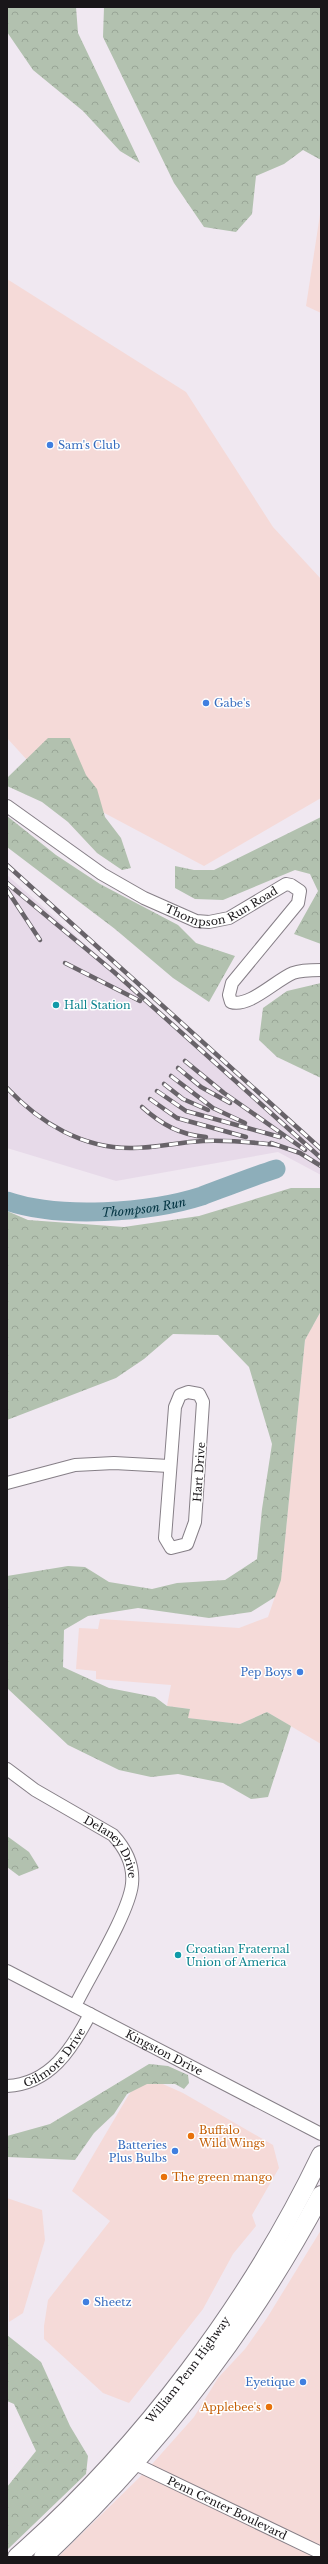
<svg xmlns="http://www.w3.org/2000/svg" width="328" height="2564" font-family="'Libre Baskerville',serif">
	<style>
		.commercial { fill: #f5dad8 }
		.built { fill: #e7dae9 }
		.forest { fill: url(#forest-crowns) }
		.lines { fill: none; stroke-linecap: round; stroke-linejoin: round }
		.river { stroke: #8daeba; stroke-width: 19 }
		.minor-casing { stroke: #867f87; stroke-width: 14 }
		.highway-casing { stroke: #867f87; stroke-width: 20 }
		.minor { stroke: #fff; stroke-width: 12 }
		.highway { stroke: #fff; stroke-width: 18 }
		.rail-casing { stroke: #686369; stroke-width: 4.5 }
		.rail { stroke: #fff; stroke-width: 3; stroke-dasharray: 9; stroke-linecap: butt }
		.shop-dot { fill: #3f7fe0; stroke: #fff; stroke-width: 1.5 }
		.culture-dot { fill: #0f9aa8; stroke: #fff; stroke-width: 1.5 }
		.food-dot { fill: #e8710a; stroke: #fff; stroke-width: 1.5 }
		.labels { text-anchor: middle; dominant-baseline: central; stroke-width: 3; stroke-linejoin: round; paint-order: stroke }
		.shop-label { font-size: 11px; fill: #366cbe; stroke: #fff; text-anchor: start }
		.street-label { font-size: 11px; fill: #191619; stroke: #fff }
		.culture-label { font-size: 11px; fill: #0d838f; stroke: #fff; text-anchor: start }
		.food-label { font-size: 11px; fill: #c56008; stroke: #fff; text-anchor: start }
		.water-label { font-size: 12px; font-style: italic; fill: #003240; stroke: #fff }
	</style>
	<defs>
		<pattern id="forest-crowns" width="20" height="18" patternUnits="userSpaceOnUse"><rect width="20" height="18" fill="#b2c1af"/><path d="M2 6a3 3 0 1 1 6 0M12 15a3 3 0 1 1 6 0" fill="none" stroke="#98a596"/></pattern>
	</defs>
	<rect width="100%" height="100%" fill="#f0e8f1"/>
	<!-- commercial -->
	<g class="commercial">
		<polygon points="321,208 321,313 306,306"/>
		<polygon points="7,279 186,392 273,527 321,579 321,798 204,866 48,783 7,738"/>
		<polygon points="321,1311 321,1744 267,1712 240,1724 187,1718 190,1709 167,1706 171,1685 96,1679 96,1671 76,1669 79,1628 98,1629 100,1619 239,1628 268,1617 281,1579 305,1340"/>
		<polygon points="147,2077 183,2093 273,2145 279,2168 252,2215 256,2226 233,2254 203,2309 129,2403 103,2393 44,2339 44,2326 48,2300 110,2221 72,2191 128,2096 140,2079"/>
		<polygon points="7,2198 42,2210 45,2240 23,2313 9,2322"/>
		<polygon points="321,2230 321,2557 58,2557 145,2472 194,2417 218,2378 245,2349 267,2318"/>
	</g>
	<!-- built -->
	<polygon class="built" points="7,875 321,1153 321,1175 278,1152 116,1181 7,1148"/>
	<!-- forest -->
	<g class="forest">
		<polygon points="7,7 76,7 78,33 140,163 120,151 83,111 33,70 7,32"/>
		<polygon points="104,7 321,7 321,160 303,150 284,164 256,176 252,214 236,232 204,227 174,183 103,37"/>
		<polygon points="48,738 70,738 86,775 97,789 105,817 121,838 131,868 122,870 97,853 68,822 42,802 7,786 7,778"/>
		<polygon points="7,816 56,855 100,884 178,925 196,943 235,956 209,1002 173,978 115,929 7,847"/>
		<polygon points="321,817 321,944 294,934 318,891 310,874 295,870 223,900 195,899 175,888 175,866 194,870 214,870"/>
		<polygon points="321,983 321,1078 277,1057 259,1040 263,1008 287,991"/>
		<polygon points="291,1188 321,1188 321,1311 305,1340 281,1580 275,1597 251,1612 209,1618 138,1608 88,1616 64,1630 63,1667 109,1688 155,1697 167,1706 190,1709 188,1718 240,1724 267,1712 291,1726 268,1797 251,1799 223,1783 178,1774 151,1777 119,1770 68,1745 7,1688 7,1576 68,1566 85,1567 109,1582 152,1589 177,1583 225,1580 257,1559 262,1509 272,1444 249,1367 218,1335 173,1334 144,1359 116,1378 7,1420 7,1211 28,1220 124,1227 199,1216"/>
		<polygon points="7,1836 29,1852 39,1868 19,1876 7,1867"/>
		<polygon points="149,2064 168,2066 188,2075 189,2083 184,2089 175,2084 147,2084 127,2094 114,2114 94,2133 75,2160 7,2157 7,2136 50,2124"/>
		<polygon points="7,2335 41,2362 70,2426 88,2456 86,2474 7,2550 7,2487 36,2451 14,2404 7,2401"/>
	</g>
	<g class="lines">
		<!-- river -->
		<path class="river" id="s1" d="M7 1201C59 1219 149 1213 202 1196 226 1187 251 1177 276 1169"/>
		<defs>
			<g id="minor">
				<path id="s2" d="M7 806 102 874 144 898 196 921 209 922 229 918 286 884 291 885 300 891 298 903 232 983 229 995 231 1002C249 1008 276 980 293 973 301 970 312 970 321 970"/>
				<polygon points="188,1392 199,1394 203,1402 195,1522 187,1544 171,1548 165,1538 175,1407 180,1395"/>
				<polyline points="7,1483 75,1465 114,1463 169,1466"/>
				<path id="s3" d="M7 1769 35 1790 113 1835C125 1848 134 1865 132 1884 129 1913 89 1977 75 2006"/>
				<path id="s4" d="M7 1971 321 2134"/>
				<path id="s5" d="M7 2086C50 2084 72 2049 90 2014"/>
				<path id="s6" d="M127 2460 321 2553"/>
			</g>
			<g id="highway">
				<path id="s7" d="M17 2557C141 2448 250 2303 321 2155"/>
				<path d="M43 2557C154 2452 249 2330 321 2195"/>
			</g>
		</defs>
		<!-- minor casing -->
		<use href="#minor" class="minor-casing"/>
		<!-- highway casing -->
		<use href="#highway" class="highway-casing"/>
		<!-- minor -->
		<use href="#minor" class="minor"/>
		<!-- highway -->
		<use href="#highway" class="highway"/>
		<defs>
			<g id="rail">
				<polyline points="7,865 321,1149"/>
				<polyline points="7,883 114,972 321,1158"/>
				<polyline points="7,890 40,940"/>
				<polyline points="65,963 140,1001"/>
				<polyline points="185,1061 224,1093 305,1150"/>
				<polyline points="178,1068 201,1087 230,1103"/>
				<polyline points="171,1076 213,1108 245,1123"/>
				<polyline points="164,1084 183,1099 208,1110"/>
				<path d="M7 1088C40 1123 83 1149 133 1148 156 1148 179 1142 203 1141 228 1140 251 1142 276 1145"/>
				<polyline points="157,1091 186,1111 280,1137"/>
				<polyline points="150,1099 177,1118 246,1137"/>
				<path d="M142 1107C161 1124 180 1135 206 1137"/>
				<polyline points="271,1143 300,1153 321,1166"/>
			</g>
		</defs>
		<!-- rail casing -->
		<use href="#rail" class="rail-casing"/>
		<!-- rail -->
		<use href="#rail" class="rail"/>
	</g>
	<!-- markers -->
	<g class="shop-dot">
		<circle cx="50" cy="445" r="4"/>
		<circle cx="206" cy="703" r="4"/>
		<circle cx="300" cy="1672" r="4"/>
		<circle cx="175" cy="2151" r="4"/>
		<circle cx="86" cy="2302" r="4"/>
		<circle cx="303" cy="2382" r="4"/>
	</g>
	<g class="culture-dot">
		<circle cx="56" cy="1005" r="4"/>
		<circle cx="178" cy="1955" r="4"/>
	</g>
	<g class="food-dot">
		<circle cx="191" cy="2136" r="4"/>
		<circle cx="164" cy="2177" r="4"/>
		<circle cx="269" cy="2407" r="4"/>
	</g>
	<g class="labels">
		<!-- shop labels -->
		<g class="shop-label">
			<text x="58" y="445">Sam's Club</text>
			<text x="214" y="703">Gabe's</text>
			<text x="292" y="1672" text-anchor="end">Pep Boys</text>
			<text x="167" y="2145" text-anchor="end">Batteries<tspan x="167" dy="13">Plus Bulbs</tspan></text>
			<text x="94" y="2302">Sheetz</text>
			<text x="295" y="2382" text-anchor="end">Eyetique</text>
		</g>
		<!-- street labels -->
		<g class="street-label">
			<text stroke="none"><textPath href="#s2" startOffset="250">Thompson Run Road</textPath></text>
			<text transform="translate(199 1472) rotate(-86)">Hart Drive</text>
			<text stroke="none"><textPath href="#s3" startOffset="133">Delaney Drive</textPath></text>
			<text stroke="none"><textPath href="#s4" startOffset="177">Kingston Drive</textPath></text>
			<text stroke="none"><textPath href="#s5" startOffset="58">Gilmore Drive</textPath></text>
			<text stroke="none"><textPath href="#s7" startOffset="254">William Penn Highway</textPath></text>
			<text stroke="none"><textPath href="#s6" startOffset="111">Penn Center Boulevard</textPath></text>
		</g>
		<!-- culture labels -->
		<g class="culture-label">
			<text x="64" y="1005">Hall Station</text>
			<text x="186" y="1949">Croatian Fraternal<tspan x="186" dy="13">Union of America</tspan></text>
		</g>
		<!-- food labels -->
		<g class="food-label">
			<text x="199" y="2130">Buffalo<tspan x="199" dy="13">Wild Wings</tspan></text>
			<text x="172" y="2177">The green mango</text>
			<text x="261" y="2407" text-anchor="end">Applebee's</text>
		</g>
		<!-- water labels -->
		<g class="water-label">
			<text stroke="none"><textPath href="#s1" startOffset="138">Thompson Run</textPath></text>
		</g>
	</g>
	<!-- border -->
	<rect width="328" height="2564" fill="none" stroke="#191619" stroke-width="16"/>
</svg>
